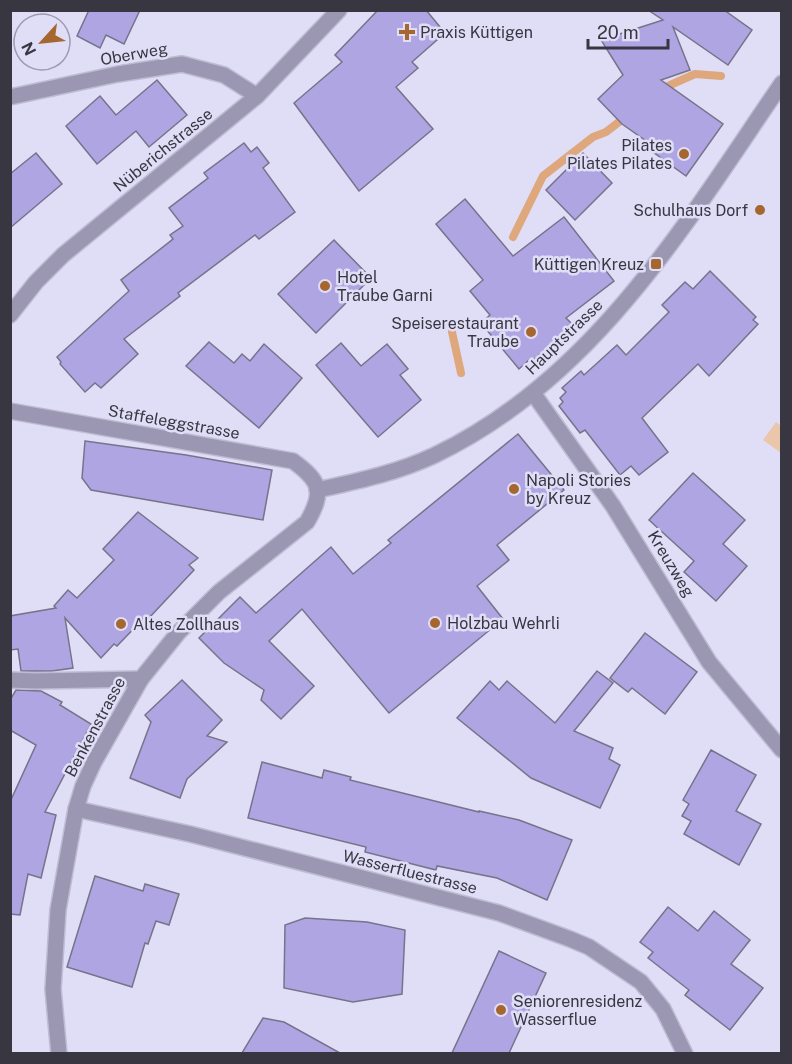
<svg xmlns="http://www.w3.org/2000/svg" width="792" height="1064" font-family="'Public Sans',sans-serif">
	<style>
		.green { fill: #eac6ab }
		.lines { fill: none; stroke-linecap: round; stroke-linejoin: round }
		.stream { stroke: #dfa77c; stroke-width: 8 }
		.building { fill: #afa5e3; stroke: #76738a; stroke-width: 1.5 }
		.minor-casing { stroke: #bebcd3; stroke-width: 18 }
		.minor { stroke: #9b97b2; stroke-width: 15 }
		.poi-dot { fill: #a6662f; stroke: #e0ddf7; stroke-width: 2 }
		.labels { text-anchor: middle; dominant-baseline: central; stroke-width: 5; stroke-linejoin: round; paint-order: stroke }
		.poi-label { font-size: 16px; fill: #383741; stroke: #e0ddf7; text-anchor: start }
		.street-label { font-size: 16px; fill: #383741; stroke: #e0ddf7 }
	</style>
	<rect width="100%" height="100%" fill="#e0ddf7"/>
	<!-- green -->
	<polygon class="green" points="776,422 781,426 781,453 763,440"/>
	<g class="lines">
		<!-- stream -->
		<g class="stream">
			<polyline points="659,90 695,74 721,76"/>
			<polyline points="513,237 543,176 593,137 606,132 628,115"/>
			<polyline points="452,332 461,373"/>
		</g>
	</g>
	<!-- building -->
	<g class="building">
		<polygon points="89,10 140,10 124,44 106,35 100,48 77,36"/>
		<polygon points="378,10 426,10 445,33 412,62 418,68 396,87 433,129 359,191 294,103 342,62 335,55"/>
		<polygon points="648,10 724,10 752,30 728,65 673,27 690,70 661,80 723,124 686,176 653,152 656,148 622,124 598,99 623,75 601,40 663,20"/>
		<polygon points="157,80 187,115 149,147 136,131 97,164 66,126 100,96 116,115"/>
		<polygon points="244,143 251,152 257,147 269,163 263,168 295,212 259,239 255,235 178,293 180,296 124,339 138,354 101,388 95,383 85,392 60,364 61,362 57,357 129,291 121,280 173,239 170,235 183,226 169,208 208,178 204,173"/>
		<polygon points="36,153 62,184 10,228 10,174"/>
		<polygon points="583,153 612,183 575,220 546,190"/>
		<polygon points="465,199 513,256 564,217 614,281 566,318 573,325 531,362 529,360 519,369 481,323 490,315 470,291 483,280 436,224"/>
		<polygon points="334,240 371,278 316,333 278,294"/>
		<polygon points="710,271 756,317 753,320 758,324 709,376 698,364 642,418 668,452 639,475 631,466 620,475 585,430 580,433 559,406 563,402 560,398 566,392 562,388 581,371 584,375 617,345 626,355 669,312 662,305 685,282 693,289"/>
		<polygon points="209,342 234,363 242,354 250,361 264,344 302,378 259,428 186,366"/>
		<polygon points="341,343 361,366 387,344 408,369 400,375 421,400 378,437 316,365"/>
		<polygon points="518,434 564,490 497,545 509,560 477,586 503,619 389,713 302,609 269,641 314,686 281,719 261,700 264,690 224,663 199,638 240,597 256,613 331,547 353,574 391,543 388,540"/>
		<polygon points="85,441 186,455 272,470 263,520 91,490 82,478"/>
		<polygon points="693,473 745,520 723,544 747,566 716,601 684,572 694,561 649,520"/>
		<polygon points="138,512 198,558 189,565 194,570 148,619 145,617 117,646 114,644 101,658 65,618 73,668 52,671 21,671 18,649 10,650 10,616 56,608 54,606 68,590 77,598 114,560 103,549"/>
		<polygon points="645,633 697,672 665,714 632,688 628,692 610,678"/>
		<polygon points="597,671 613,683 574,731 613,748 609,759 620,765 600,808 531,778 457,718 490,681 499,690 507,681 555,723"/>
		<polygon points="182,680 222,720 207,736 227,742 187,779 180,798 130,778 151,722 145,715"/>
		<polygon points="16,690 41,691 62,702 60,705 91,724 45,812 56,815 41,878 28,874 20,915 10,914 10,802 36,745 10,730 10,700"/>
		<polygon points="711,750 756,775 736,811 761,824 739,865 684,834 691,821 682,816 689,804 683,800"/>
		<polygon points="262,762 322,778 324,770 351,777 350,780 479,812 479,811 519,820 572,840 547,900 497,878 437,866 436,870 365,852 366,847 248,818"/>
		<polygon points="95,876 143,891 145,884 179,894 169,925 156,921 148,944 145,943 132,987 67,967"/>
		<polygon points="668,907 698,931 714,911 750,940 731,964 763,988 730,1030 685,995 689,990 648,958 653,952 640,942"/>
		<polygon points="305,918 367,922 405,930 402,994 353,1002 284,988 285,925"/>
		<polygon points="499,951 546,973 509,1053 452,1053"/>
		<polygon points="263,1018 284,1022 340,1053 242,1053"/>
	</g>
	<g class="lines">
		<defs>
			<g id="minor">
				<polyline points="10,97 118,74 182,64 224,75 257,96"/>
				<polyline points="10,315 36,282 63,255 257,96 339,10"/>
				<polyline points="533,393 613,506 709,662 782,750"/>
				<path d="M10 411 293 461C320 481 325 491 307 522L219 592 178 633 141 679 94 762 83 786 76 809 58 910 53 989 59 1054"/>
				<path d="M317 490C358 481 397 473 435 455 594 379 686 223 782 83"/>
				<polyline points="10,680 35,681 141,679"/>
				<polyline points="76,809 190,834 499,913 570,939 589,947 641,982 663,1009 685,1054"/>
			</g>
		</defs>
		<!-- minor casing -->
		<use href="#minor" class="minor-casing"/>
		<!-- minor -->
		<use href="#minor" class="minor"/>
	</g>
	<!-- markers -->
	<g class="poi-dot">
		<path d="M404 23h6v6h6v6h-6v6h-6v-6h-6v-6h6z"/>
		<circle cx="684" cy="154" r="6"/>
		<circle cx="760" cy="210" r="6"/>
		<rect x="650" y="258" width="12" height="12" rx="3"/>
		<circle cx="325" cy="286" r="6"/>
		<circle cx="531" cy="332" r="6"/>
		<circle cx="514" cy="489" r="6"/>
		<circle cx="435" cy="623" r="6"/>
		<circle cx="121" cy="624" r="6"/>
		<circle cx="501" cy="1010" r="6"/>
	</g>
	<g class="labels">
		<!-- poi labels -->
		<g class="poi-label">
			<text x="420" y="32">Praxis Küttigen</text>
			<text x="672" y="145" text-anchor="end">Pilates<tspan x="672" dy="18">Pilates Pilates</tspan></text>
			<text x="748" y="210" text-anchor="end">Schulhaus Dorf</text>
			<text x="644" y="264" text-anchor="end">Küttigen Kreuz</text>
			<text x="337" y="277">Hotel<tspan x="337" dy="18">Traube Garni</tspan></text>
			<text x="519" y="323" text-anchor="end">Speiserestaurant<tspan x="519" dy="18">Traube</tspan></text>
			<text x="526" y="480">Napoli Stories<tspan x="526" dy="18">by Kreuz</tspan></text>
			<text x="447" y="623">Holzbau Wehrli</text>
			<text x="133" y="624">Altes Zollhaus</text>
			<text x="513" y="1001">Seniorenresidenz<tspan x="513" dy="18">Wasserflue</tspan></text>
		</g>
		<!-- street labels -->
		<g class="street-label">
			<text transform="translate(134 54) rotate(-10)">Oberweg</text>
			<text transform="translate(163 150) rotate(-39)">Nüberichstrasse</text>
			<text transform="translate(564 337) rotate(-44)">Hauptstrasse</text>
			<text transform="translate(174 422) rotate(10)">Staffeleggstrasse</text>
			<text transform="translate(671 564) rotate(59)">Kreuzweg</text>
			<text transform="translate(95 727) rotate(-62)">Benkenstrasse</text>
			<text transform="translate(410 872) rotate(14)">Wasserfluestrasse</text>
		</g>
	</g>
	<!-- border -->
	<rect width="792" height="1064" fill="none" stroke="#383741" stroke-width="24"/>
	<!-- north arrow -->
	<g transform="translate(42 42) rotate(243)"><circle r="28" fill="#e0ddf7" stroke="#9d9bae" stroke-width="1.5"/>
	<path d="M0-4.5L10 22L0 15L-10 22Z" fill="#a6662f"/>
	<text y="-9" font-size="16" font-weight="bold" text-anchor="middle" fill="#383741">N</text>
	</g>
	<!-- scale -->
	<path d="M588 39v9h80v-9" fill="none" stroke="#383741" stroke-width="3"/>
	<text x="597" y="39" font-size="18" fill="#383741" stroke="#e0ddf7" stroke-width="4.5" paint-order="stroke">20 m</text>
</svg>
